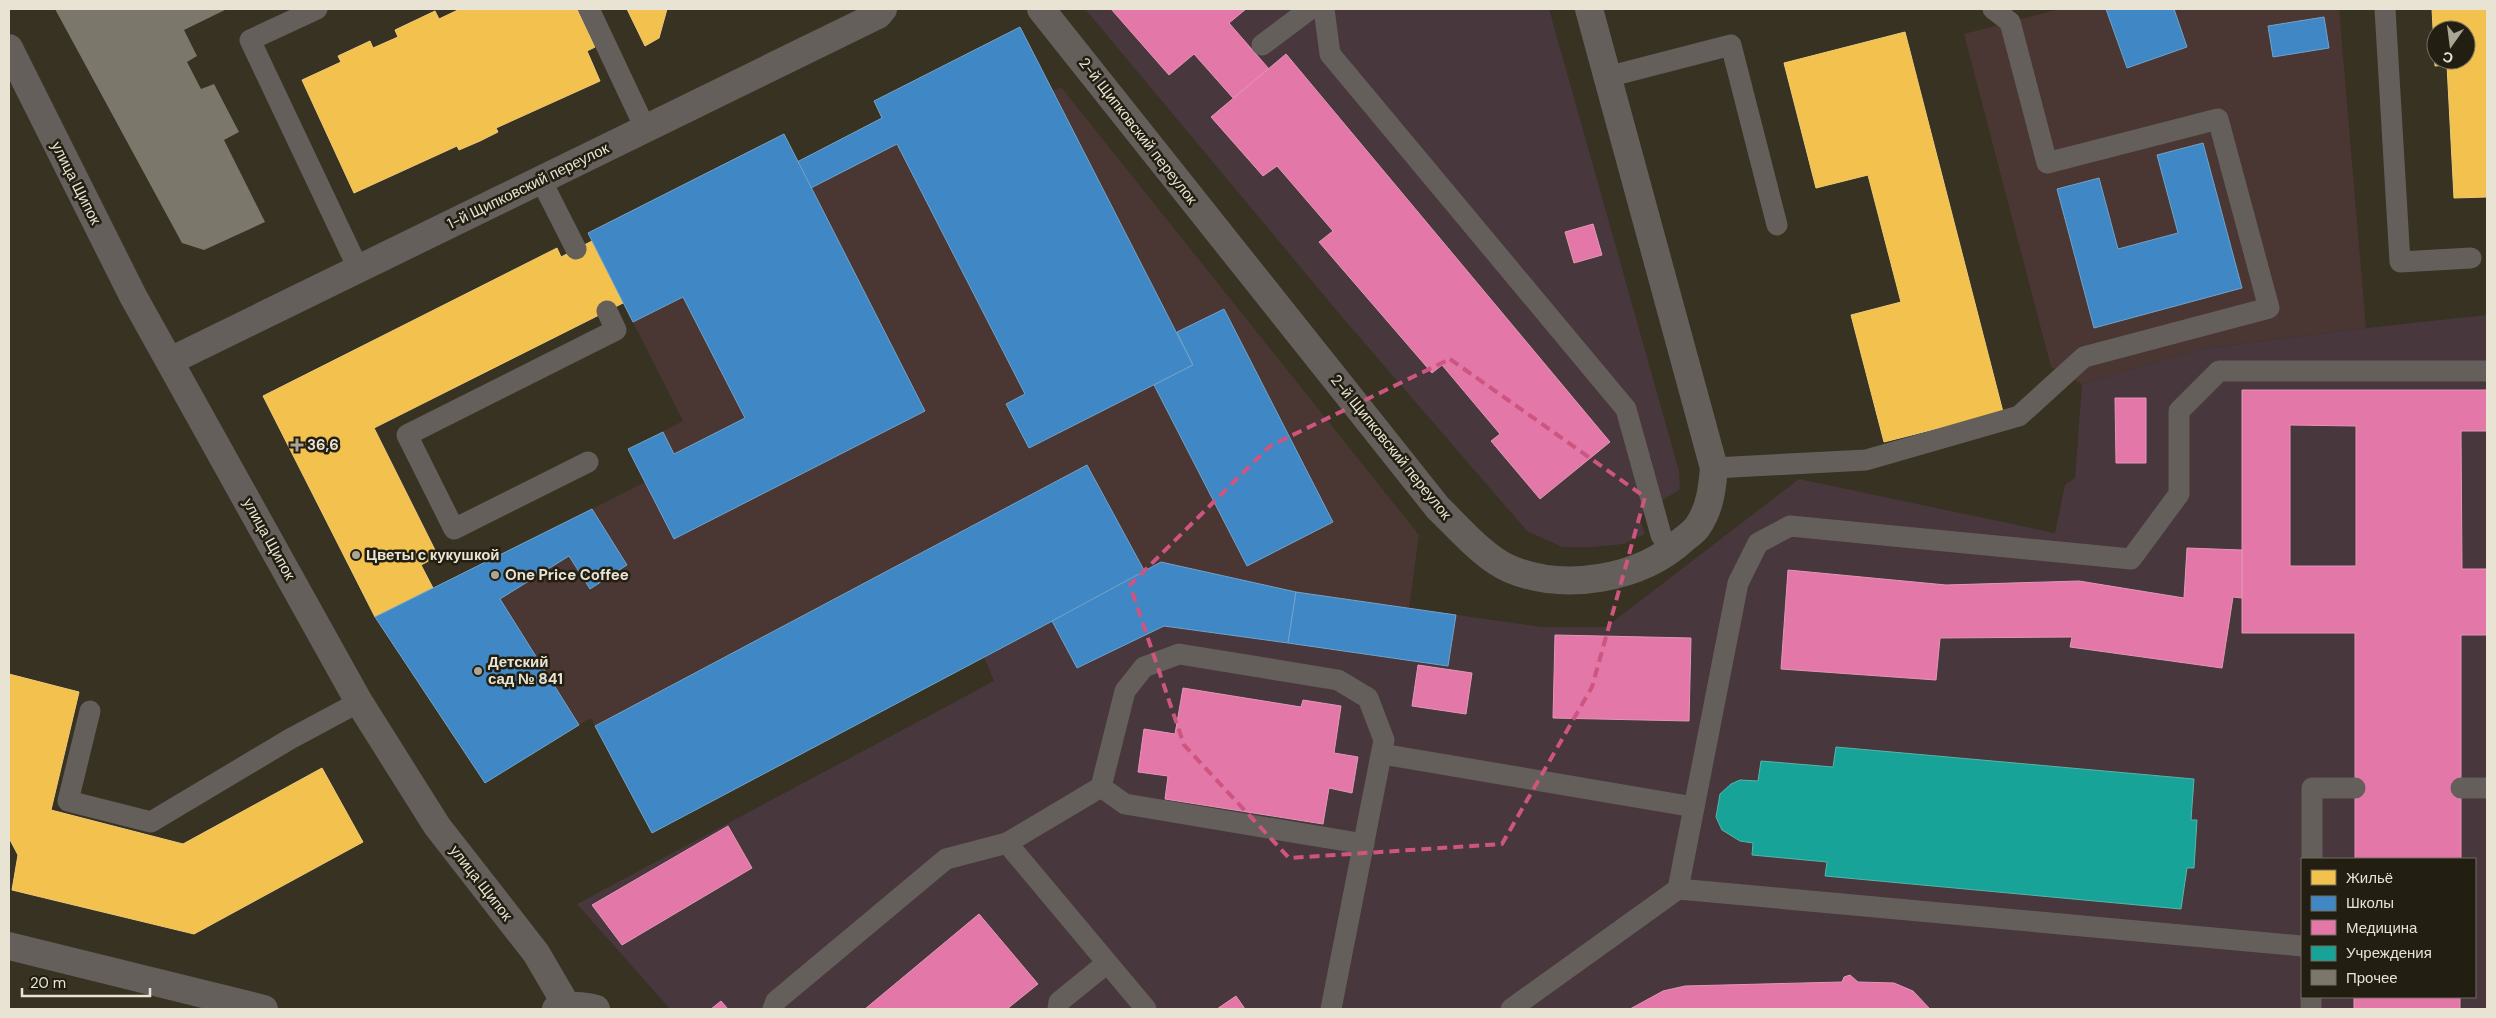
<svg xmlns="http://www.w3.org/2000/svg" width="2496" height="1018" font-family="'DM Sans',sans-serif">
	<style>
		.education { fill: #4a3734 }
		.medical { fill: #48373c; fill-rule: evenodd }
		.homes { fill: #f2c14e; stroke: #efcb76; fill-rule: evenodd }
		.schools { fill: #3f88c5; stroke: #72a3c9 }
		.health { fill: #e377a8; stroke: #e497b5; fill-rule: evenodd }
		.public { fill: #17a398; stroke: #56b6aa }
		.building { fill: #7b776a }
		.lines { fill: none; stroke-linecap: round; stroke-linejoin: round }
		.lane { stroke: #645f5b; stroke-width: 21 }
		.street { stroke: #645f5b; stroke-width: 28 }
		.marked { fill: none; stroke: #cd557f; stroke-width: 4; stroke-dasharray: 10 6; stroke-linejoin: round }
		.poi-dot { fill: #aaa595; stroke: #221e11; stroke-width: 2 }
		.labels { text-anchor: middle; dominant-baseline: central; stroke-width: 5; stroke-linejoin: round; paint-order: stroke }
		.street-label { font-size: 15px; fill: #e8e3d3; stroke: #221e11 }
		.poi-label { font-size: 15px; font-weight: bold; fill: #e8e3d3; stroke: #221e11; text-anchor: start }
	</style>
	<rect width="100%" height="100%" fill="#373222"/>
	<!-- education -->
	<g class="education">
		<polygon points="2060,9 2339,9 2366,328 2199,349 2082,384 2051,367 1964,34"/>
		<polygon points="1020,27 1053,91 1061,87 1419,535 1409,608 1145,572 1087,465 595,726 591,718 579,725 500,599 569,556 590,589 627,565 592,509 645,482 628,449 683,421 588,233 784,134 798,161 882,118 874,101"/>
	</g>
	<!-- medical -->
	<g class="medical">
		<polygon points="1085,9 1549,9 1679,471 1680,489 1639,516 1645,534 1624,544 1592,547 1562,547 1527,531 1342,317"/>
		<path d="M2487 315V1009H670L577 904 994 681 984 657 1161 562 1296 592 1542 627H1606L1799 479 2055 533 2065 485 2075 478 2082 384 2199 349 2366 328ZM2302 859H2475V997H2302Z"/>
	</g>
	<!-- homes -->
	<g class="homes">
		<polygon points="460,9 577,9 595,47 587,51 600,81 496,128 498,132 480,141 459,150 457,146 354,193 302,80 341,62 338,56 370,41 373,48 398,37 395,30 435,11 439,19"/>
		<polygon points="627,9 667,9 659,38 645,46"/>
		<path d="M2432 9H2487V197L2454 198 2447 65 2435 66ZM2436 30H2466V60H2436Z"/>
		<polygon points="1905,32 2003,412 1884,442 1851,315 1901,302 1868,175 1816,188 1784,63"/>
		<polygon points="592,241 623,303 374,428 438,556 421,565 433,588 375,617 263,396 557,248 561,257"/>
		<polygon points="9,674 79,692 51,810 183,844 322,768 363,842 194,934 12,890 18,855 9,838"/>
	</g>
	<!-- schools -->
	<g class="schools">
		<polygon points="2106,9 2174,9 2187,47 2127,68"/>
		<polygon points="2324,17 2329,48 2273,57 2268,26"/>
		<polygon points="1020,27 1193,365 1029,448 1006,404 1025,394 897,144 811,188 797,162 882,118 874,101"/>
		<polygon points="784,134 925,411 674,539 628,449 663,432 674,454 745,418 683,297 633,322 588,233"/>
		<polygon points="2203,143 2242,288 2094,328 2057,189 2099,178 2118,249 2178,233 2157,155"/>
		<polygon points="1224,309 1333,522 1247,566 1154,385 1193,365 1177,332"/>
		<polygon points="1087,465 1145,572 652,833 595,726"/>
		<polygon points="592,509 627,565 590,589 569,556 500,599 579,725 485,783 375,617"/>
		<polygon points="1161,562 1296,592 1288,643 1164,626 1077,668 1052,621"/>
		<polygon points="1296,592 1456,615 1448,666 1288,643"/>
	</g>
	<!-- health -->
	<g class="health">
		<polygon points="1111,9 1246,9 1229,23 1269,69 1233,98 1194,54 1169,75"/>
		<polygon points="1286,54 1610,442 1540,499 1491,441 1500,434 1442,365 1432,373 1319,242 1333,231 1277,166 1263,176 1211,117"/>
		<polygon points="1593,224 1602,255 1574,263 1565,232"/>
		<path d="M2242 390H2487V431H2461L2462 569H2487V635H2461V859H2355V633H2242ZM2290 425 2356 426V566H2290Z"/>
		<polygon points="2115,398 2146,398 2146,463 2116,463"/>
		<polygon points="2187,548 2242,550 2242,598 2233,597 2222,668 2070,647 2072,637 1940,638 1936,680 1781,669 1788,570 1946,585 2079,581 2184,598"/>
		<polygon points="1555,635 1691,638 1689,721 1553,718"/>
		<polygon points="1418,665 1472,673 1466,714 1412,706"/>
		<polygon points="1183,688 1301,707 1303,700 1341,706 1334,753 1358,757 1352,793 1329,788 1323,824 1165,799 1168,776 1138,772 1144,729 1175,734"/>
		<polygon points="728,826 752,868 622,945 592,905"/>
		<polygon points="979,914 1038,984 1007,1009 865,1009"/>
		<polygon points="1850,975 1858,982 1894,983 1913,991 1930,1009 1630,1009 1663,991 1685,986 1842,982 1844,977"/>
		<polygon points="1236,996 1245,1009 1217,1009"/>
		<rect x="2354" y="997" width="106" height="12"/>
		<polygon points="721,1001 728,1009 711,1009"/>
	</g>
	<!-- public -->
	<polygon class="public" points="1836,747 2194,779 2191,820 2197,820 2194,868 2187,868 2181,909 1825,876 1827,862 1752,855 1753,843 1740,841 1722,830 1716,817 1720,794 1731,784 1740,780 1758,781 1761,761 1833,767"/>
	<!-- building -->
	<polygon class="building" points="55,9 227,9 184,30 197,56 187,62 201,89 214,84 239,132 224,140 265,222 204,250 182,243"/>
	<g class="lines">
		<!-- lane -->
		<g class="lane">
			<polyline points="317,9 250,40 358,268"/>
			<polyline points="589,9 646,130"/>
			<polyline points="1324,9 1330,54 1626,409 1661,535 1671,551"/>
			<polyline points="2385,9 2400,262 2471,258"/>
			<polyline points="1262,45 1310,9"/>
			<polyline points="1607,77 1731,45 1777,225"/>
			<polyline points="541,180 576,249"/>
			<polyline points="588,462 454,529 407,435 616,330 607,311"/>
			<polyline points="1714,468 1866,460 2019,416 2084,357 2269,308 2218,119 2047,163 2010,22 1993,9"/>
			<polyline points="90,711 68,801 151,822 290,739 359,702"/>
			<polyline points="1382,754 1694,807"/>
			<polyline points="1101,787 1125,804 1364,844"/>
			<polyline points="2461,788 2487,788"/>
			<polyline points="1007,843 1101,787 1125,691 1144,667 1179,654 1338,680 1368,698 1384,740 1331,1009"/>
			<polyline points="2312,859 2312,788 2355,788"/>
			<polyline points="1678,889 2302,946"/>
			<polyline points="2311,997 2311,1009"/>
			<polyline points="773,1009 776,1001 946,859 1007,843 1146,1009"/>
			<polyline points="1058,1009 1059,1002 1107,963"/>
			<polyline points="1511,1009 1678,889 1738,583 1758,543 1790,526 2131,559 2179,494 2179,411 2219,371 2487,371"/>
		</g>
		<!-- street -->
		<g class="street">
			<path d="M1041 9 1438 508C1458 527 1484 558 1510 569 1565 592 1641 579 1684 539 1689 535 1695 531 1698 526 1710 508 1712 490 1714 468L1589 9"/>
			<polyline points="9,48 133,296 359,702 437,826 536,953 567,1006"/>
			<polyline points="170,361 878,15 883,9"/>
			<polyline points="9,946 264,1009"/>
			<path d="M556 1009C570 1005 583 1005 596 1009"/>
		</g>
	</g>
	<!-- marked area -->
	<path class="marked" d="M1450 359 1645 497 1592 687 1502 844 1289 858 1184 745 1130 585 1270 446Z"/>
	<!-- markers -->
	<g class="poi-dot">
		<path d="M294.5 437.5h5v5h5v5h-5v5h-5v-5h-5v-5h5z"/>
		<circle cx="356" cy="555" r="5"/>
		<circle cx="495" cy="575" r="5"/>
		<circle cx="478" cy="671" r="5"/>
	</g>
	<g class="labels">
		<!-- street labels -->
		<g class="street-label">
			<text transform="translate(1138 131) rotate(52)">2-й Щипковский переулок</text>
			<text transform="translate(76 183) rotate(63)">улица Щипок</text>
			<text transform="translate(528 186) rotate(-26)">1-й Щипковский переулок</text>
			<text transform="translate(1391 447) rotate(51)">2-й Щипковский переулок</text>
			<text transform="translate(269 539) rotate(61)">улица Щипок</text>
			<text transform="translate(481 883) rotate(52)">улица Щипок</text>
		</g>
		<!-- poi labels -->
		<g class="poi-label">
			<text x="307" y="445">36,6</text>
			<text x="366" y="555">Цветы с кукушкой</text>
			<text x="505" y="575">One Price Coffee</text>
			<text x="488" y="662">Детский<tspan x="488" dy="17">сад № 841</tspan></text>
		</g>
	</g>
	<!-- border -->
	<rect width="2496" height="1018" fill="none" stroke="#e8e3d3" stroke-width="20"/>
	<!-- legend -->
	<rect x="2301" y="858" width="175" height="140" fill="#221e11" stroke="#716d5f"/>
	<rect x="2311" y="870" width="25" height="15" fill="#f2c14e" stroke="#716d5f"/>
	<text x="2346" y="883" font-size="15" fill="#e8e3d3">Жильё</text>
	<rect x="2311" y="896" width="25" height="15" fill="#3f88c5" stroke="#716d5f"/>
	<text x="2346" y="908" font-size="15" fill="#e8e3d3">Школы</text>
	<rect x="2311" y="920" width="25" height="15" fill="#e377a8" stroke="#716d5f"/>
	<text x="2346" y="933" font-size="15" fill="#e8e3d3">Медицина</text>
	<rect x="2311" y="946" width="25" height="15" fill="#17a398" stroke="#716d5f"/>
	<text x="2346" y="958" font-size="15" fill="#e8e3d3">Учреждения</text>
	<rect x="2311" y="970" width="25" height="15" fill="#7b776a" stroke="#716d5f"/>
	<text x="2346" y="983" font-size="15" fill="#e8e3d3">Прочее</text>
	<!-- north arrow -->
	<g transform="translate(2451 45) rotate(194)"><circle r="24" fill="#221e11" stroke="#716d5f"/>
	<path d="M0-4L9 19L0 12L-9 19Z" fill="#aaa595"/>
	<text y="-8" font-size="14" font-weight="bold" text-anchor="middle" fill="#e8e3d3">С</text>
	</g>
	<!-- scale -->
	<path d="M22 988v8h128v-8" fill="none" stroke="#e8e3d3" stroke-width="2.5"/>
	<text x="30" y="988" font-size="15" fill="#e8e3d3" stroke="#221e11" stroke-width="4" paint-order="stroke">20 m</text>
</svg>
